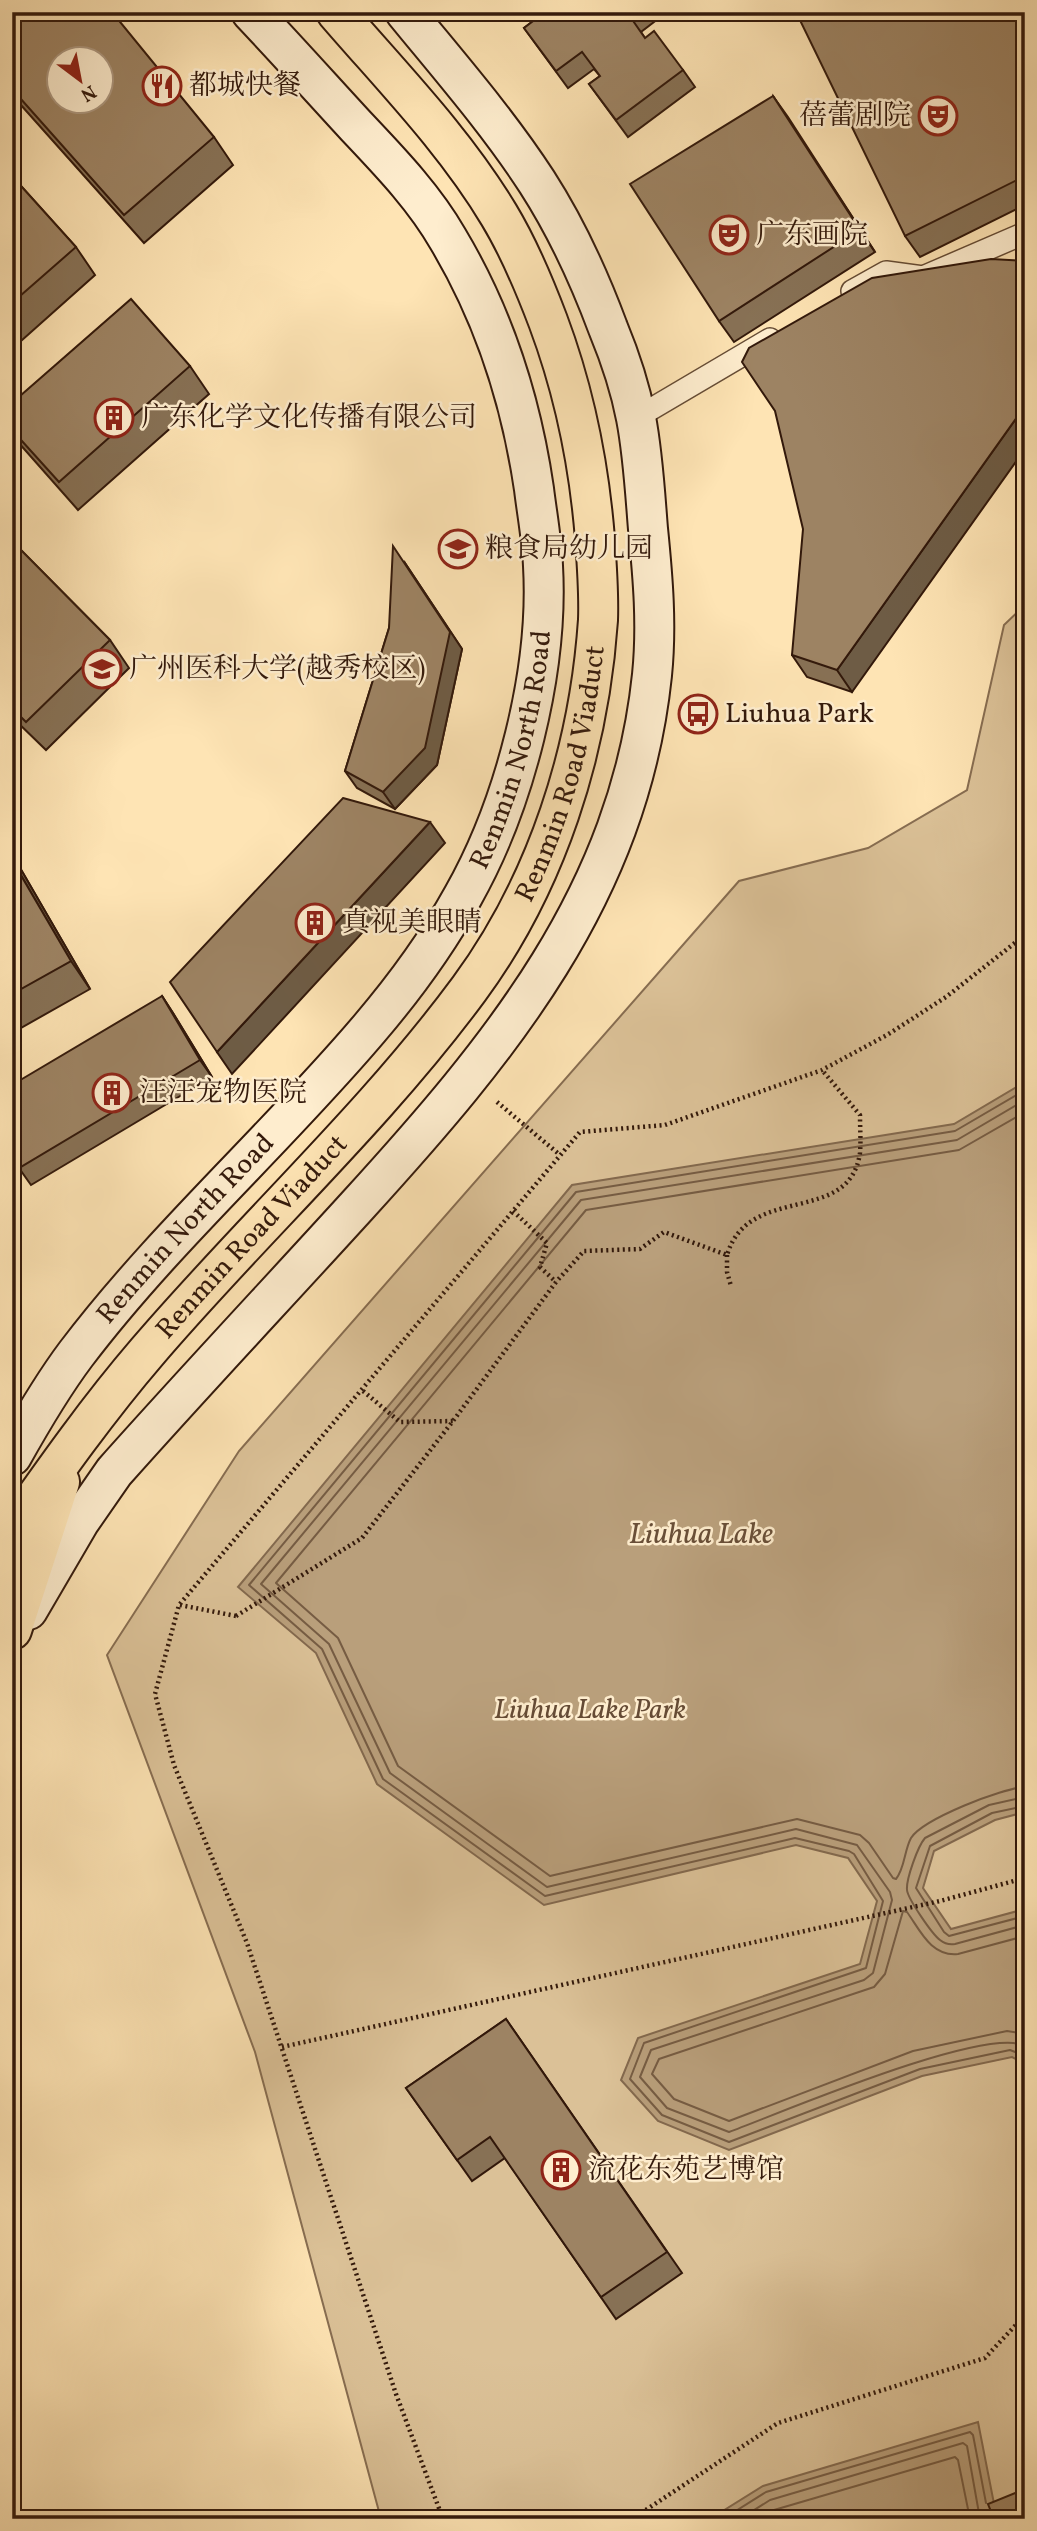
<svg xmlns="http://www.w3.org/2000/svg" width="1037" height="2531" font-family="Vollkorn,'Noto Serif SC',serif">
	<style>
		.green { fill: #dbc197; stroke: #876d51; stroke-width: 2 }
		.water { fill: #b99f7b; stroke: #83694e; stroke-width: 2 }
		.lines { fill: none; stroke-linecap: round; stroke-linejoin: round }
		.shore { stroke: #765c43; stroke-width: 2 }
		.service-casing { stroke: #664c35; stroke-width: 24 }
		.secondary-casing { stroke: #33190b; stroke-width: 42 }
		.primary-casing { stroke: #33190b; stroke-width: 42 }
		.path { stroke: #33190b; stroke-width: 4.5; stroke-dasharray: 2 3.5; stroke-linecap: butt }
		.service { stroke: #feedce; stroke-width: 21 }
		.secondary { stroke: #feedce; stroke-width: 38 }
		.primary { stroke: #fee4b4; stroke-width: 38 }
		.path-bridge { stroke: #33190b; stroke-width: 4.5; stroke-dasharray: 2 3.5; stroke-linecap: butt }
		.wall { fill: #877155; stroke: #33190b; stroke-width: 2 }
		.shaded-wall { fill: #6e5c45; stroke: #33190b; stroke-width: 2 }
		.building { fill: #9d8363; stroke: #33190b; stroke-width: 2; fill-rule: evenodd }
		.labels { text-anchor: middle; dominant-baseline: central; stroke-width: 5; stroke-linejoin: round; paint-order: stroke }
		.poi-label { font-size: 28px; fill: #33190b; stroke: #feedce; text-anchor: start }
		.street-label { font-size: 28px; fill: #33190b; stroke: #feedce }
		.park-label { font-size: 28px; font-style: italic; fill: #654b35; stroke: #feedce }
		.water-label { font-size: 30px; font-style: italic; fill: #694f38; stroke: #feedce }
	</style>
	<rect width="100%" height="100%" fill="#fee4b4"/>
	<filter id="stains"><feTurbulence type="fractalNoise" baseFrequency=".00286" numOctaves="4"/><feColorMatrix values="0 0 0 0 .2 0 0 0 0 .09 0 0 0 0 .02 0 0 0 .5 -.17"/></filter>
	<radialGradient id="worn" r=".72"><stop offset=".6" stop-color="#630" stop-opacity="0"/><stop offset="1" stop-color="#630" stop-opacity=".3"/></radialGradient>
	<!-- green -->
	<polygon class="green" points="1025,605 1025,2519 381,2519 255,2052 107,1655 239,1451 739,881 868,848 967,790 1004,625"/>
	<!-- water -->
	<g class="water">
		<polygon points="1025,1082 1025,1812 995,1820 934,1851 923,1888 951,1929 1025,1909 1025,2064 1012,2057 922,2076 729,2150 658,2121 621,2080 638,2038 860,1964 877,1901 848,1858 796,1845 544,1905 377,1784 316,1653 238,1587 572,1185 954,1124"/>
		<polygon points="978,2422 997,2519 710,2519 763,2486"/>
	</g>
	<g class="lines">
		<!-- shore -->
		<g class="shore">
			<polyline points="1025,1090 955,1131 576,1192 249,1585 322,1649 383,1779 545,1896 795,1838 849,1851 854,1854 883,1901 866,1968 644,2043 630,2079 662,2115 729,2142 920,2069 1010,2050 1025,2056"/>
			<path d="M1025 1100 957 1140 581 1200 261 1584 329 1644 390 1773 547 1887 796 1829 857 1845 890 1892 892 1900 873 1973 864 1980 651 2050 640 2077 667 2108 729 2132C778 2114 986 2025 1025 2046"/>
			<path d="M1025 1112 959 1150 586 1210 276 1583 338 1638 398 1766 550 1876 797 1819 860 1835 869 1843 893 1878 896 1879C905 1868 904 1851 911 1838 923 1819 1002 1788 1025 1787"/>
			<path d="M1025 1797 989 1805 925 1838C918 1846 906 1879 907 1890 908 1899 932 1934 940 1940 945 1944 949 1945 955 1944L1025 1925"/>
			<polyline points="1025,1806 992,1813 930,1846 916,1888 944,1932 949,1936 1025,1916"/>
			<path d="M1025 1936 958 1954C931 1957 920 1930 907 1912L903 1911 885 1974 874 1987 659 2059 652 2074 674 2099 729 2121 913 2051 1007 2031 1025 2034"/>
			<polyline points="723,2519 766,2492 970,2432 973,2435 986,2503"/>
			<polyline points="740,2519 770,2500 963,2443 967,2446 980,2519"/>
			<polyline points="760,2519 774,2510 955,2457 958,2460 970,2519"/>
		</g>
		<defs>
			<g id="service">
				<polyline points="852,291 886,272 923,277 1025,233"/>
				<polyline points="636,418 770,339"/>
			</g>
			<g id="secondary">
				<path id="s1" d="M12 1456C31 1422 52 1386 76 1354 164 1238 275 1140 369 1029 404 988 437 943 463 896 515 804 549 671 543 566 542 540 537 514 534 489 521 400 494 316 448 239 424 197 389 161 356 126 321 88 287 50 251 12"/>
				<path d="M28 1610 80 1521 114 1472C194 1382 276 1295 357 1206 500 1049 629 895 652 675 657 626 653 578 648 529 645 492 643 454 636 418 630 387 620 357 608 328 589 277 566 227 537 182 498 122 450 67 405 12"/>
			</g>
			<g id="primary">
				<path id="s2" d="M12 1531C55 1470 98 1409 147 1352 252 1229 373 1119 469 989 547 883 589 751 598 620 599 594 597 566 595 539 589 463 575 393 548 321 534 284 519 248 499 215 454 140 392 77 336 12"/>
				<polyline points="12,1630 60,1482"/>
			</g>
		</defs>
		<!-- service casing -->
		<use href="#service" class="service-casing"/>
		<!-- secondary casing -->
		<use href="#secondary" class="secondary-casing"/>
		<!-- primary casing -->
		<use href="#primary" class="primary-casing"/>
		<!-- path -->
		<g class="path">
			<polyline points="497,1102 560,1155"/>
			<polyline points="513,1211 547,1243 540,1267 556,1282"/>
			<polyline points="363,1391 400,1422 453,1421"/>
			<polyline points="180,1605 236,1616"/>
			<polyline points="282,2047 940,1901 1025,1878"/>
			<polyline points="443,2519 396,2394 247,1943 174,1765 155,1694 179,1605 580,1132 665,1125 822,1070 887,1035 946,997 1025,935"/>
			<polyline points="632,2519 778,2423 985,2358 1025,2315"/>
		</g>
		<!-- service -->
		<use href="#service" class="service"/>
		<!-- secondary -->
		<use href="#secondary" class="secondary"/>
		<!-- primary -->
		<use href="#primary" class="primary"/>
		<!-- path-bridge -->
		<g class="path-bridge">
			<polyline points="727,1255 727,1272 731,1286"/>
			<path d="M236 1616 362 1538 453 1421 556 1282 584 1251 640 1249 664 1232 727 1255C749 1182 849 1227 860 1153 861 1141 860 1128 860 1115L822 1070"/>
		</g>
	</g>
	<!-- wall -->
	<g class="wall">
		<polygon points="545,12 667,12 641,32 645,38 683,70 695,87 628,137 589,84 600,76 594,69 568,88 524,28"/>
		<polygon points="1025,12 1025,205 920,257 905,236"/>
		<polygon points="12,17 214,137 233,165 144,243 12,95"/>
		<polygon points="773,96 875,252 734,342 719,321"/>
		<polygon points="12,176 76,247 95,275 12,349"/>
		<polygon points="1025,261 852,692 807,677 792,655"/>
		<polygon points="190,366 209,394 78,510 18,442 12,434 12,403"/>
		<polygon points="12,541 110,640 129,668 46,750 12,717"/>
		<polygon points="405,563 462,649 437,765 395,809 357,788 345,771 389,628"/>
		<polygon points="12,854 90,989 12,1033"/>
		<polygon points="162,996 173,1013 212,1077 31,1185 19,1168"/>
		<polygon points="506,2019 682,2273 616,2319 505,2158 472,2181 406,2088"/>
	</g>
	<!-- shaded-wall -->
	<g class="shaded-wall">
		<polygon points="773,96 788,117 875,252 860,230"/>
		<polygon points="1025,406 1025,449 852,692 837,670"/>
		<polygon points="405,563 462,649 437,765 395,809 383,792"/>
		<polygon points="430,822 445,843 232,1074 217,1052"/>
		<polygon points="12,854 90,989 71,961 12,860"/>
		<polygon points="162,996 173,1013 212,1077 200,1060"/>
	</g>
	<!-- building -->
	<g class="building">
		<path d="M18 12H112L214 137 124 215 12 89V17ZM60 60H102V102H60Z"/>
		<polygon points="545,12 633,12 629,15 645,38 654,31 683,70 616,120 589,84 600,76 582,52 556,71 524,28"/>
		<polygon points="796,12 1025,12 1025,176 905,236"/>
		<polygon points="773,96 860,230 719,321 630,184"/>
		<polygon points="12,176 76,247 12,303"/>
		<polygon points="991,259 1025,261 1025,406 837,670 792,655 803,529 775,411 742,362 749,348 872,278"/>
		<polygon points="131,299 190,366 59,482 12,430 12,403"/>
		<polygon points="12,541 110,640 26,722 12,708"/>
		<polygon points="393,546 450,632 425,748 383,792 345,771 389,628"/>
		<polygon points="343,798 430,822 217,1052 170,982"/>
		<polygon points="12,860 71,961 12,994"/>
		<polygon points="162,996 200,1060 19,1168 12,1156 12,1085"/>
		<polygon points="506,2019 667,2252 601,2297 490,2137 457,2160 406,2088"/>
		<polygon points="1025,2489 1025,2519 994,2519 988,2504"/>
	</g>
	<!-- icons -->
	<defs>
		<symbol id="restaurant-ring" viewBox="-11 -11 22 22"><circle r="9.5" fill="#feedce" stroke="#8f2418" stroke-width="1.5"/><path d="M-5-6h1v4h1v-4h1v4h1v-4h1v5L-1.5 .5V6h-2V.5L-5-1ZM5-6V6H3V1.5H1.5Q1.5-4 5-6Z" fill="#8f2418"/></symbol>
		<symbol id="theatre-ring" viewBox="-11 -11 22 22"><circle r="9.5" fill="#feedce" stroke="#8f2418" stroke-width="1.5"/><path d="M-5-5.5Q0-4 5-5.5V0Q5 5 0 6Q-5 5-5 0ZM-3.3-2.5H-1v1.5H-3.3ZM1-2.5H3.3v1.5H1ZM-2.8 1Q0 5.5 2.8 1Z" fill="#8f2418"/></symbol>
		<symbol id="building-ring" viewBox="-11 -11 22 22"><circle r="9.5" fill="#feedce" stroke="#8f2418" stroke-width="1.5"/><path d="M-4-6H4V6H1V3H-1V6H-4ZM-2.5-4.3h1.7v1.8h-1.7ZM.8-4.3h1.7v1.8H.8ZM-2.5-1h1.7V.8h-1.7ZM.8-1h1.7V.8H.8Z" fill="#8f2418"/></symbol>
		<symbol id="school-ring" viewBox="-11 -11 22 22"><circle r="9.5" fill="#feedce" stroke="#8f2418" stroke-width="1.5"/><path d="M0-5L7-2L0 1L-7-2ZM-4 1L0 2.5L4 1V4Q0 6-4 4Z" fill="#8f2418"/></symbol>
		<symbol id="university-ring" viewBox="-11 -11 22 22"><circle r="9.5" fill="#feedce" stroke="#8f2418" stroke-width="1.5"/><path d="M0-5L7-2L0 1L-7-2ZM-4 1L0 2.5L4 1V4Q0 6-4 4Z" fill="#8f2418"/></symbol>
		<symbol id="bus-ring" viewBox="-11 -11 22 22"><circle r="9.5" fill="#feedce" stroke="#8f2418" stroke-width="1.5"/><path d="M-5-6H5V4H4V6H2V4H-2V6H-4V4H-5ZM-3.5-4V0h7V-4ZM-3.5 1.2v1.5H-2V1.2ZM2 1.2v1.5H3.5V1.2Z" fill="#8f2418"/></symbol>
	</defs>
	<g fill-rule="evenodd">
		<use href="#restaurant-ring" x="140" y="64" width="44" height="44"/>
		<use href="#theatre-ring" x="916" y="94" width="44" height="44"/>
		<use href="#theatre-ring" x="707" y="213" width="44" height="44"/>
		<use href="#building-ring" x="92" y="396" width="44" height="44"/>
		<use href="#school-ring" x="436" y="527" width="44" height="44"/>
		<use href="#university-ring" x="80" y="647" width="44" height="44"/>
		<use href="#bus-ring" x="676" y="692" width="44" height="44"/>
		<use href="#building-ring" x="293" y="901" width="44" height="44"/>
		<use href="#building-ring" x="90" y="1071" width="44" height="44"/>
		<use href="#building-ring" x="539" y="2148" width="44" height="44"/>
	</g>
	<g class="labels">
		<!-- poi labels -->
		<g class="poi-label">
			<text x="189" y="86">都城快餐</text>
			<text x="911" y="116" text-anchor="end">蓓蕾剧院</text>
			<text x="756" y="235">广东画院</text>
			<text x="141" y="418">广东化学文化传播有限公司</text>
			<text x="485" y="549">粮食局幼儿园</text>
			<text x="129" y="669">广州医科大学(越秀校区)</text>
			<text x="725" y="714">Liuhua Park</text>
			<text x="342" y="923">真视美眼睛</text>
			<text x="139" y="1093">汪汪宠物医院</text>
			<text x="588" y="2170">流花东苑艺博馆</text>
		</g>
		<!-- street labels -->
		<g class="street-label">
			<text stroke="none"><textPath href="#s1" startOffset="877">Renmin North Road</textPath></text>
			<text stroke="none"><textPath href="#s2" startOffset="947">Renmin Road Viaduct</textPath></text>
			<text stroke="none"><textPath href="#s1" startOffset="287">Renmin North Road</textPath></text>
			<text stroke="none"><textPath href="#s2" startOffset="380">Renmin Road Viaduct</textPath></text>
		</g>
		<!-- park labels -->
		<g class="park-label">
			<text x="590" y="1710">Liuhua Lake Park</text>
		</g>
		<!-- water labels -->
		<g class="water-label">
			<text x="701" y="1535">Liuhua Lake</text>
		</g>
	</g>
	<!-- margin -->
	<rect width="1037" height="2531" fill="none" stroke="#fee4b4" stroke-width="42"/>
	<rect x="14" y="14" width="1009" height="2503" fill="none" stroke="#33190b" stroke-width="3.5"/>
	<rect x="21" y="21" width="995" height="2489" fill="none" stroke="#33190b" stroke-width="2"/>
	<!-- north arrow -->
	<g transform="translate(80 80) rotate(148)"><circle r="33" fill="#feedce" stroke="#ad9880" stroke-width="2"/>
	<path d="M0-5L12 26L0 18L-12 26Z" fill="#8f2418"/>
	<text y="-10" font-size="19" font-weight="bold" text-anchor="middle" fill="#33190b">N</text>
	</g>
	<rect width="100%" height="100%" filter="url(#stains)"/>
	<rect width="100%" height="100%" fill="url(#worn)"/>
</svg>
